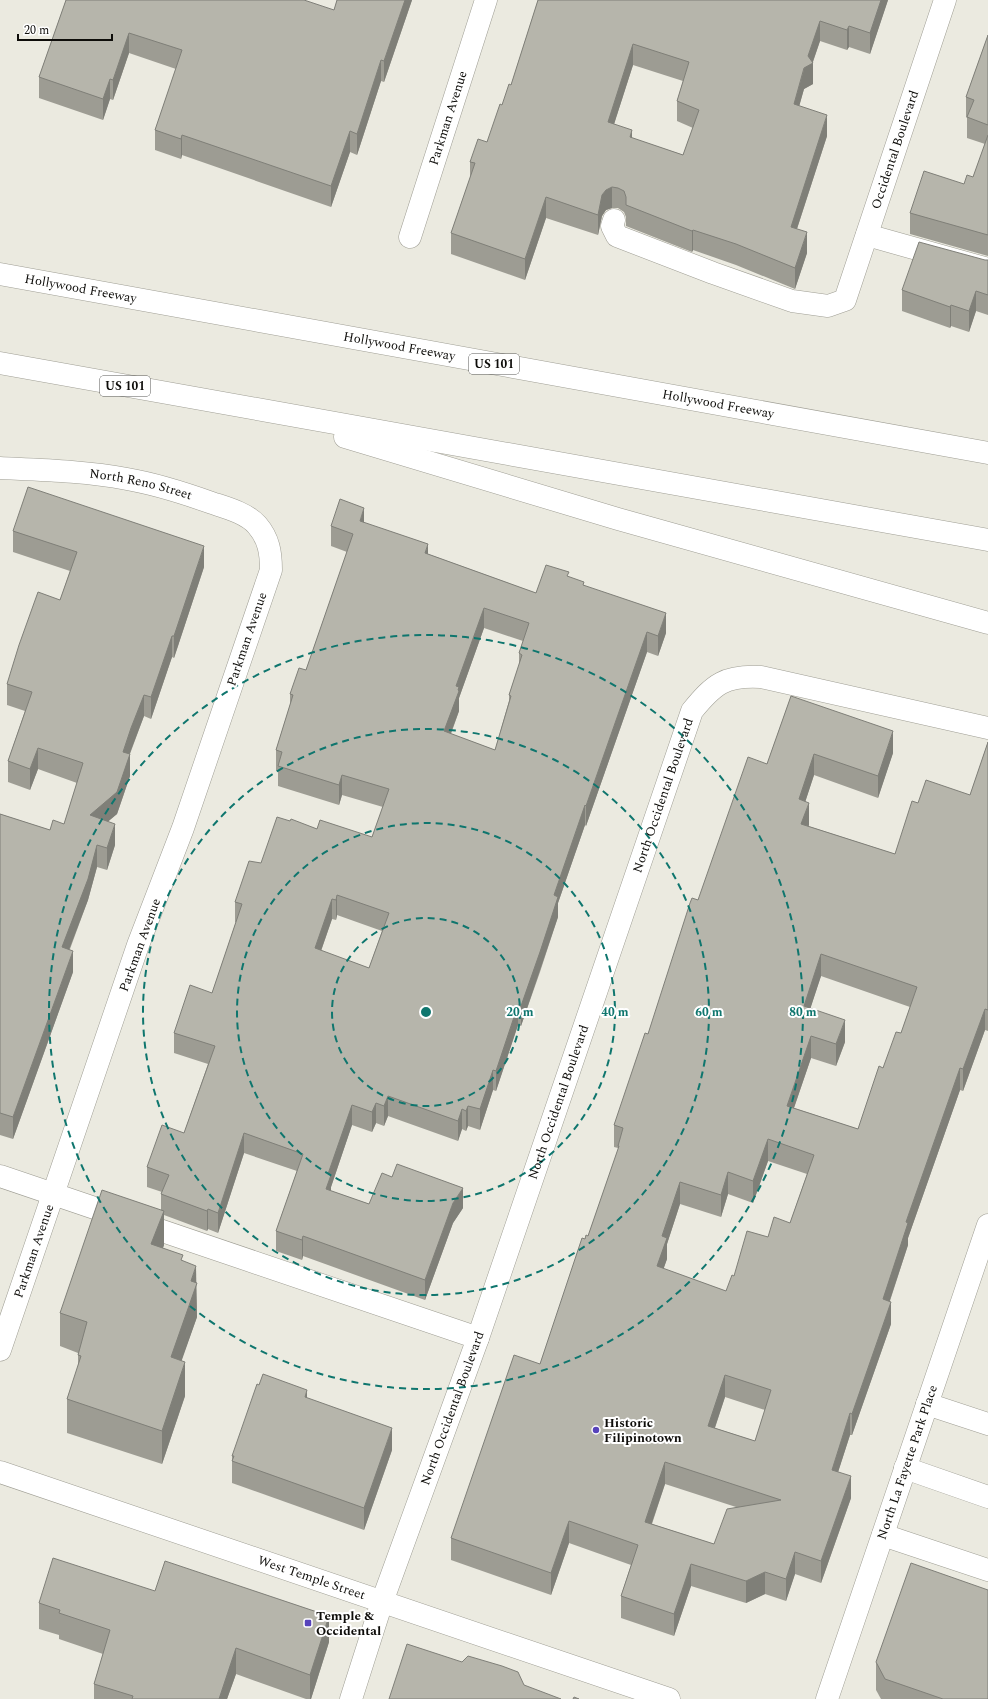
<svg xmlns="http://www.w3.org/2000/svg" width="988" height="1699" font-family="Spectral,serif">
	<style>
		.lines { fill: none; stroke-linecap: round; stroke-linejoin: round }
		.minor-casing { stroke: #9f9e94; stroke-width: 23 }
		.major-casing { stroke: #9f9e94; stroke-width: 23 }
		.highway-casing { stroke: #9f9e94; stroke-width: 23 }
		.minor { stroke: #fff; stroke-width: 22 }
		.major { stroke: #fff; stroke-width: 22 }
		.highway { stroke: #fff; stroke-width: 22 }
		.wall { fill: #9d9c93; fill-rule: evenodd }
		.shaded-wall { fill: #7f7f78 }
		.building { fill: #b6b5ab; stroke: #7f7f78; fill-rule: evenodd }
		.ring { fill: none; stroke: #0f766e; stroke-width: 2; stroke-dasharray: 7 5 }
		.poi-dot { fill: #5743bb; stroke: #fff; stroke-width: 1.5 }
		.labels { text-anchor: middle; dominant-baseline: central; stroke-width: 4; stroke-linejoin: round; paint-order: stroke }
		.shield { fill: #fff; stroke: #565654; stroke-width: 1 }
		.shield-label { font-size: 12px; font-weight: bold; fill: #0e0d0a }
		.street-label { font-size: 13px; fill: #0e0d0a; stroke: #fff }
		.poi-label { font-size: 13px; font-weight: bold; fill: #0e0d0a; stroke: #fff; text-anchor: start }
		.centre { fill: #0f766e; stroke: #fff; stroke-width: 2 }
		.ring-label { font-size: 12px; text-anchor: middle; font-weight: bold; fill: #0f766e; stroke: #fff; stroke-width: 4; stroke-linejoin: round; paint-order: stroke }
	</style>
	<rect width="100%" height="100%" fill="#ebeae0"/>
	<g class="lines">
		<defs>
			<g id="minor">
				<path id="s1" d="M614 220 612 226 617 236 713 273 792 301 828 306 845 300 945 0"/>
				<polyline points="867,235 988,269"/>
				<path id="s2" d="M410 237 486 0"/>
				<path id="s3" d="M0 468C42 470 85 471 127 479 156 484 184 493 212 503 227 508 246 513 257 525 269 539 271 553 271 570L183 828 138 945 0 1350"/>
				<polyline points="0,1176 478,1338"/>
				<polyline points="927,1404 988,1424"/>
				<polyline points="905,1468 988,1497"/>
				<polyline points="883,1535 988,1570"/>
				<path id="s4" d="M351 1699 382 1602 478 1338 692 711C714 684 725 675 761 677L988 728"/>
				<path id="s5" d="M827 1699 988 1225"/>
			</g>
			<g id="major">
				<path id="s6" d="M0 1472 669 1699"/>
			</g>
			<g id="highway">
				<path id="s7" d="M0 274 988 453"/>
				<polyline points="0,363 988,540"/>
				<polyline points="345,437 618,519 988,623"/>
			</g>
		</defs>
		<!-- minor casing -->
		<use href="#minor" class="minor-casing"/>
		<!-- major casing -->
		<use href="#major" class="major-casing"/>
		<!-- highway casing -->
		<use href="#highway" class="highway-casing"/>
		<!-- minor -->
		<use href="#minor" class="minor"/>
		<!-- major -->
		<use href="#major" class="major"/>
		<!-- highway -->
		<use href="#highway" class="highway"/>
	</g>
	<!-- wall -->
	<g class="wall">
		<polygon points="66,0 334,10 337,0 412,0 384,82 381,81 357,155 350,152 331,207 182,155 181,159 155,150 155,130 176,69 129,53 113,100 110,99 103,120 39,98 39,77"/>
		<path d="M538 0H888L870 54 849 47 847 50 820 41 813 62V84L804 89 799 106 827 136 797 229 807 253 795 289 736 265 693 250 692 252 626 226V217L624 212 618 208H612L606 210 602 216 598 235 546 218 525 280 451 254V233L470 178V162L487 142 511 85ZM633 65 683 81 677 101V121L693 128 683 155 632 138 614 124Z"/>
		<polygon points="988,35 988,256 910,234 910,213 964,184 973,177 985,144 967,138 967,118 966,117 966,97"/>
		<polygon points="985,260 988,260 988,315 976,311 969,332 951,326 950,328 902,311 902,290"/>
		<path d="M364 523 428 554 536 593 569 577 666 633 658 656 647 652 586 826 585 825 558 903V917L540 972 521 1026 518 1025 496 1091 493 1090 480 1130 468 1126 466 1131 462 1129 458 1141 388 1116 384 1126 376 1123 372 1132 352 1125 331 1187V1191L369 1204 463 1208 453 1223 425 1300 303 1256 302 1260 276 1251V1231L297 1171 244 1153 218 1233 208 1229 207 1231 164 1215V1245L163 1248 183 1261 196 1283 197 1317 181 1361 185 1396 162 1464 67 1433V1399L78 1367V1353L60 1346V1313L161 1210V1194L162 1192 147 1187V1167L184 1133 208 1064 174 1053V1033L212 993 236 922H235V902L290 821 317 829 372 837 383 807 342 795 339 805 278 786V771H276V750L290 705V694L306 670 347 552 331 546V526ZM484 628 523 641 519 653V666L509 695V701L495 750 451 734 459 711V698ZM337 915 382 931 369 968 321 951 332 919 336 920Z"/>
		<polygon points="13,531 204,567 174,658 172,657 151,719 144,716 130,754 130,776 117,814 108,821 115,845 107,870 97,867 88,900 70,949 73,972 13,1139 0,1135 0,814 50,830 64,824 77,783 38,769 30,790 8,782 8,761 25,711 7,705 7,684 60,600 70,571 13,552"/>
		<path d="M791 696 893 753 878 798 814 775 805 802 809 825 808 826 895 854 918 803 970 795 988 742V1031L985 1030 963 1091 960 1090 908 1238V1245L890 1301 891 1324 852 1435H850L838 1472 851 1498 821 1583 795 1574 786 1601 765 1594 746 1603 691 1586 674 1636 621 1618V1596L631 1565 569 1543 551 1595 451 1560V1538L540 1364 585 1239 588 1236 618 1151V1148L614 1147V1125L648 1034 698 900 767 764ZM821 976 910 1007 901 1033 883 1068 858 1129 794 1108 811 1058 836 1066 845 1042 810 1009ZM768 1161 807 1174 790 1223 768 1237 734 1276 726 1291 663 1269 667 1259V1244L680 1204 721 1217 728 1194 753 1203ZM725 1397 765 1410 755 1441 715 1428ZM665 1484 736 1507 714 1544 652 1524Z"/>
		<polygon points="307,1398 392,1450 364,1530 232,1483 232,1456"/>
		<polygon points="155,1591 329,1642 311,1699 306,1699 236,1674 227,1699 94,1699 94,1684 103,1654 59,1639 59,1635 39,1629 39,1603"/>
		<polygon points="876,1662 988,1699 881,1699 876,1690"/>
	</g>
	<!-- shaded-wall -->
	<g class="shaded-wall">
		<polygon points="405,0 412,0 384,82 384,61"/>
		<polygon points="881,0 888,0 870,54 870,33"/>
		<polygon points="820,21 820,41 812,64 813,63 813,84 804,89 794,125 794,104 808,56"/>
		<polygon points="849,26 849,47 847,50 847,30"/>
		<polygon points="129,33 129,53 113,100 113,80"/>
		<polygon points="633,44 633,65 608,143 608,122"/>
		<polygon points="381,60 381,81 357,155 357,134"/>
		<polygon points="110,79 110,99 103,120 103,99"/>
		<polygon points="827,115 827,136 791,247 791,227"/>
		<polygon points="632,130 632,151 630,137"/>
		<polygon points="350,131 350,152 331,207 331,186"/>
		<polygon points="182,135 182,155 181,159 181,139"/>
		<polygon points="612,187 612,208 606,210 602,216 598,235 598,215 602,195 606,190"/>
		<polygon points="546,197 546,218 525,280 525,259"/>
		<polygon points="693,230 693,250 692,252 692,231"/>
		<polygon points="807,232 807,253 795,289 795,268"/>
		<polygon points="976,291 976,311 969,332 969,311"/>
		<polygon points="951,305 951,326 950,328 950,307"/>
		<polygon points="364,508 364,528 360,521"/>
		<polygon points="428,544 428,564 425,553"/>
		<polygon points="204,546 204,567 174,658 174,636"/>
		<polygon points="484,608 484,628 459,698 459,711 444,751 444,731 456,686"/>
		<polygon points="666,613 666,633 658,656 658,636"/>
		<polygon points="647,632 647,652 586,826 586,806"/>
		<polygon points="172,636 172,657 151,719 151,697"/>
		<polygon points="144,695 144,716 131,750 123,773 123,752 131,728"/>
		<polygon points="893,731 893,753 878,798 878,776"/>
		<polygon points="38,748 38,769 30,790 30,769"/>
		<polygon points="130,754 130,776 117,814 90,837 90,815"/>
		<polygon points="814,754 814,775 799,821 799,799"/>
		<polygon points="342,775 342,795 339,805 339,785"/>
		<polygon points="809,803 809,825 801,846 801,824"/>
		<polygon points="585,805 585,825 558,903 558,917 521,1026 521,1006 554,895"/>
		<polygon points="115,824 115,845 107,870 107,848"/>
		<polygon points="97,845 97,867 88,900 62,968 62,947"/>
		<polygon points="337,895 337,915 336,920 336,900"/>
		<polygon points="332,899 332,919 315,968 315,948"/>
		<polygon points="73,951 73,972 13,1139 13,1117"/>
		<polygon points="821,954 821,976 804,1028 804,1006"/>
		<polygon points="518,1005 518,1025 496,1091 496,1071"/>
		<polygon points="985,1009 985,1030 963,1091 963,1069"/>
		<polygon points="845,1020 845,1042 836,1066 836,1044"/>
		<polygon points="811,1036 811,1058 787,1128 787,1106"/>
		<polygon points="960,1068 960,1090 908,1238 908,1245 883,1321 883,1299 906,1222"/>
		<polygon points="493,1070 493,1090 480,1130 480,1109"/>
		<polygon points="388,1096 388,1116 384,1126 384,1106"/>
		<polygon points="376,1103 376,1123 372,1132 372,1112"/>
		<polygon points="352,1105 352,1125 331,1187 331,1195 326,1189 328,1174"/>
		<polygon points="468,1106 468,1126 466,1131 466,1111"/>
		<polygon points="462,1109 462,1129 458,1141 458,1121"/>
		<polygon points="244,1133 244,1153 218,1233 218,1213"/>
		<polygon points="768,1139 768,1161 753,1203 753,1181"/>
		<polygon points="728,1172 728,1194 721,1217 721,1195"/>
		<polygon points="680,1182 680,1204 667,1244 667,1259 657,1288 657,1266 662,1236"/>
		<polygon points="463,1188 463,1208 453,1223 425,1300 425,1280 453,1203"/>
		<polygon points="208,1209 208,1229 207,1231 207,1211"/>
		<polygon points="164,1211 164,1245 151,1277 151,1244"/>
		<polygon points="303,1236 303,1256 302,1260 302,1240"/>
		<polygon points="196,1266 197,1317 171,1391 171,1357 191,1281"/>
		<polygon points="891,1302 891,1324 852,1435 852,1414"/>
		<polygon points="185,1362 185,1396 162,1464 162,1431"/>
		<polygon points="725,1375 725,1397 708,1448 708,1426"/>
		<polygon points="307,1390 307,1412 305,1397"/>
		<polygon points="850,1413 850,1435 832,1491 832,1470"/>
		<polygon points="392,1428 392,1450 364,1530 364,1508"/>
		<polygon points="665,1462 665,1484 645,1543 645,1522"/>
		<polygon points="851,1476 851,1498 821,1583 821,1561"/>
		<polygon points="569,1521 569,1543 551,1595 551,1573"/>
		<polygon points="795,1552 795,1574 786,1601 786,1579"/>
		<polygon points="691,1564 691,1586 674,1636 674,1614"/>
		<polygon points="765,1572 765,1594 746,1603 746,1581"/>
		<polygon points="329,1616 329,1642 311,1699 310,1699 310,1675"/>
		<polygon points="236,1648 236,1674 227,1699 219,1699"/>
	</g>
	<!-- building -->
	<g class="building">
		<polygon points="66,0 304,0 334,10 337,0 405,0 384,61 381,60 357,134 350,131 331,186 182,135 181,139 155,130 182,50 129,33 113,80 110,79 103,99 39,77"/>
		<path d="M538 0H881L870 33 849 26 847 30 820 21 808 56 813 63 804 68 794 104 827 115 791 227 807 232 795 268 736 244 693 230 692 231 626 205V197L624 191 618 188 612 187 606 190 602 195 598 215 546 197 525 259 451 233 475 163 470 162 478 139 487 142 500 104 502 105 509 84 511 85ZM633 44 689 62 677 101 699 110 683 155 630 137 632 130 608 122Z"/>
		<polygon points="988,35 988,125 967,117 974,100 966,97"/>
		<polygon points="988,135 988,235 910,213 924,171 964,184 967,175 973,177"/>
		<polygon points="919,242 985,260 988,260 988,295 976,291 969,311 951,305 950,307 902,290"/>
		<polygon points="28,487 204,546 174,636 172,636 151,697 144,695 131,728 123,752 130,754 117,792 90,815 115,824 107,848 97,845 88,879 62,947 73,951 13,1117 0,1113 0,814 50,830 53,820 64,824 83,763 38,748 30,769 8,761 32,692 7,684 19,645 38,592 60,600 77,552 13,531"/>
		<path d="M340 499 364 508 360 521 428 544 425 553 536 593 546 565 569 572 567 576 584 582 583 585 666 613 658 636 647 632 586 806 585 805 554 895 558 897 540 952 521 1006 518 1005 496 1071 493 1070 480 1109 468 1106 466 1111 462 1109 458 1121 388 1096 384 1106 376 1103 372 1112 352 1105 328 1174 331 1175 326 1189 369 1204 382 1173 392 1177 397 1164 463 1188 453 1203 425 1280 303 1236 302 1240 276 1231 303 1154 244 1133 218 1213 208 1209 207 1211 161 1194 169 1175 147 1167 162 1125 184 1133 215 1046 174 1033 190 985 212 993 242 904 235 902 249 861 261 863 277 817 290 821 291 819 317 829 320 820 372 837 389 789 342 775 339 785 278 766 282 752 276 750 293 695 290 694 299 668 306 670 353 534 331 526ZM484 608 529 623 519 653 522 655 509 695 511 696 495 750 444 731 459 691 458 690 459 687 456 686ZM337 895 389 913 369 968 315 948 332 899 336 900Z"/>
		<path d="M791 696 893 731 878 776 814 754 799 799 809 803 801 824 895 854 912 801 918 803 926 780 970 795 988 742V1010L985 1009 963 1069 960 1068 906 1222 908 1223 883 1299 891 1302 852 1414 850 1413 832 1470 851 1476 821 1561 795 1552 786 1579 765 1572 746 1581 691 1564 674 1614 621 1596 638 1545 569 1521 551 1573 451 1538 514 1355 540 1364 582 1238 585 1239 586 1235 588 1236 619 1146H618L623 1128 614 1125 645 1033 648 1034 690 903 692 898 698 900 748 757 767 764ZM821 954 917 987 901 1033 896 1032 883 1068 879 1066 858 1129 787 1106 811 1036 836 1044 845 1020 804 1006ZM768 1139 814 1155 790 1223 774 1217 768 1237 747 1231 734 1276 732 1275 726 1291 657 1266 667 1238 662 1236 680 1182 721 1195 728 1172 753 1181ZM725 1375 771 1390 755 1441 708 1426ZM665 1462 781 1500 727 1509 714 1544 645 1522Z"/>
		<polygon points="102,1190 164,1211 151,1244 183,1255 181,1260 196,1266 191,1281 197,1283 171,1357 185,1362 162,1431 67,1399 81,1356 78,1355 87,1322 60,1313"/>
		<polygon points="263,1374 307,1390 305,1397 392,1428 364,1508 232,1461 234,1456 232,1456 257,1384 259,1385"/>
		<polygon points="53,1558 155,1591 165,1561 329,1616 310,1675 236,1648 219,1699 132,1699 133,1696 94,1684 110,1630 59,1613 60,1610 39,1603"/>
		<polygon points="911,1563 988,1590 988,1699 943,1699 885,1679 876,1662"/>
		<polygon points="407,1644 462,1662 468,1656 502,1666 518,1672 524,1685 561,1699 389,1699"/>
		<polygon points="574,1697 579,1699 573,1699"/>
	</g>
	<!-- distance rings -->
	<g class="ring">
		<circle cx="426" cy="1012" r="94"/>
		<circle cx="426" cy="1012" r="189"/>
		<circle cx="426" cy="1012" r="283"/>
		<circle cx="426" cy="1012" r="377"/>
	</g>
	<!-- markers -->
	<g class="poi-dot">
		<circle cx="596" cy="1430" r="4"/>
		<rect x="304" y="1619" width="8" height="8" rx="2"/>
	</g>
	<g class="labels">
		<!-- shield labels -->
		<g class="shield">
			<rect x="469" y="354" width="50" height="20" rx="3"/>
			<rect x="100" y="376" width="50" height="20" rx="3"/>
		</g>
		<g class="shield-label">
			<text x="494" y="364">US 101</text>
			<text x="125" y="386">US 101</text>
		</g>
		<!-- street labels -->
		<g class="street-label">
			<text stroke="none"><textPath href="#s2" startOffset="125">Parkman Avenue</textPath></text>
			<text stroke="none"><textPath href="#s1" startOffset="417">Occidental Boulevard</textPath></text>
			<text stroke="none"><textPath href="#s7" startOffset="82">Hollywood Freeway</textPath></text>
			<text stroke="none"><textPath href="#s7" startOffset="406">Hollywood Freeway</textPath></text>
			<text stroke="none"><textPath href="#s7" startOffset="730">Hollywood Freeway</textPath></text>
			<text stroke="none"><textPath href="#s3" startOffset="142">North Reno Street</textPath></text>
			<text transform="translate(247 639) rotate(-71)">Parkman Avenue</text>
			<text stroke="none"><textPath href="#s4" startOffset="956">North Occidental Boulevard</textPath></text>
			<text transform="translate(140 945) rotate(-70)">Parkman Avenue</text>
			<text stroke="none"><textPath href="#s4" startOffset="632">North Occidental Boulevard</textPath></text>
			<text transform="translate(34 1251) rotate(-71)">Parkman Avenue</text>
			<text stroke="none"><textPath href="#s4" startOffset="308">North Occidental Boulevard</textPath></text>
			<text stroke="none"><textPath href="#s5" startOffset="250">North La Fayette Park Place</textPath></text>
			<text stroke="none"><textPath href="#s6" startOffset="329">West Temple Street</textPath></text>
		</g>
		<!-- poi labels -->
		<g class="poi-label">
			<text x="604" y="1423">Historic<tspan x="604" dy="15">Filipinotown</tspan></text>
			<text x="316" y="1616">Temple &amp;<tspan x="316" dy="15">Occidental</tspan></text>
		</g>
	</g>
	<circle cx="426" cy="1012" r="6" class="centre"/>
	<g class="ring-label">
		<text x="520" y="1016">20 m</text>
		<text x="615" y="1016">40 m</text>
		<text x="709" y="1016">60 m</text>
		<text x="803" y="1016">80 m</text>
	</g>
	<!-- scale -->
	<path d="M18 34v6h94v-6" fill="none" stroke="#0e0d0a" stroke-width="2"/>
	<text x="24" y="34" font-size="12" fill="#0e0d0a" stroke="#ffffff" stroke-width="3" paint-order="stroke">20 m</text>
</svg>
